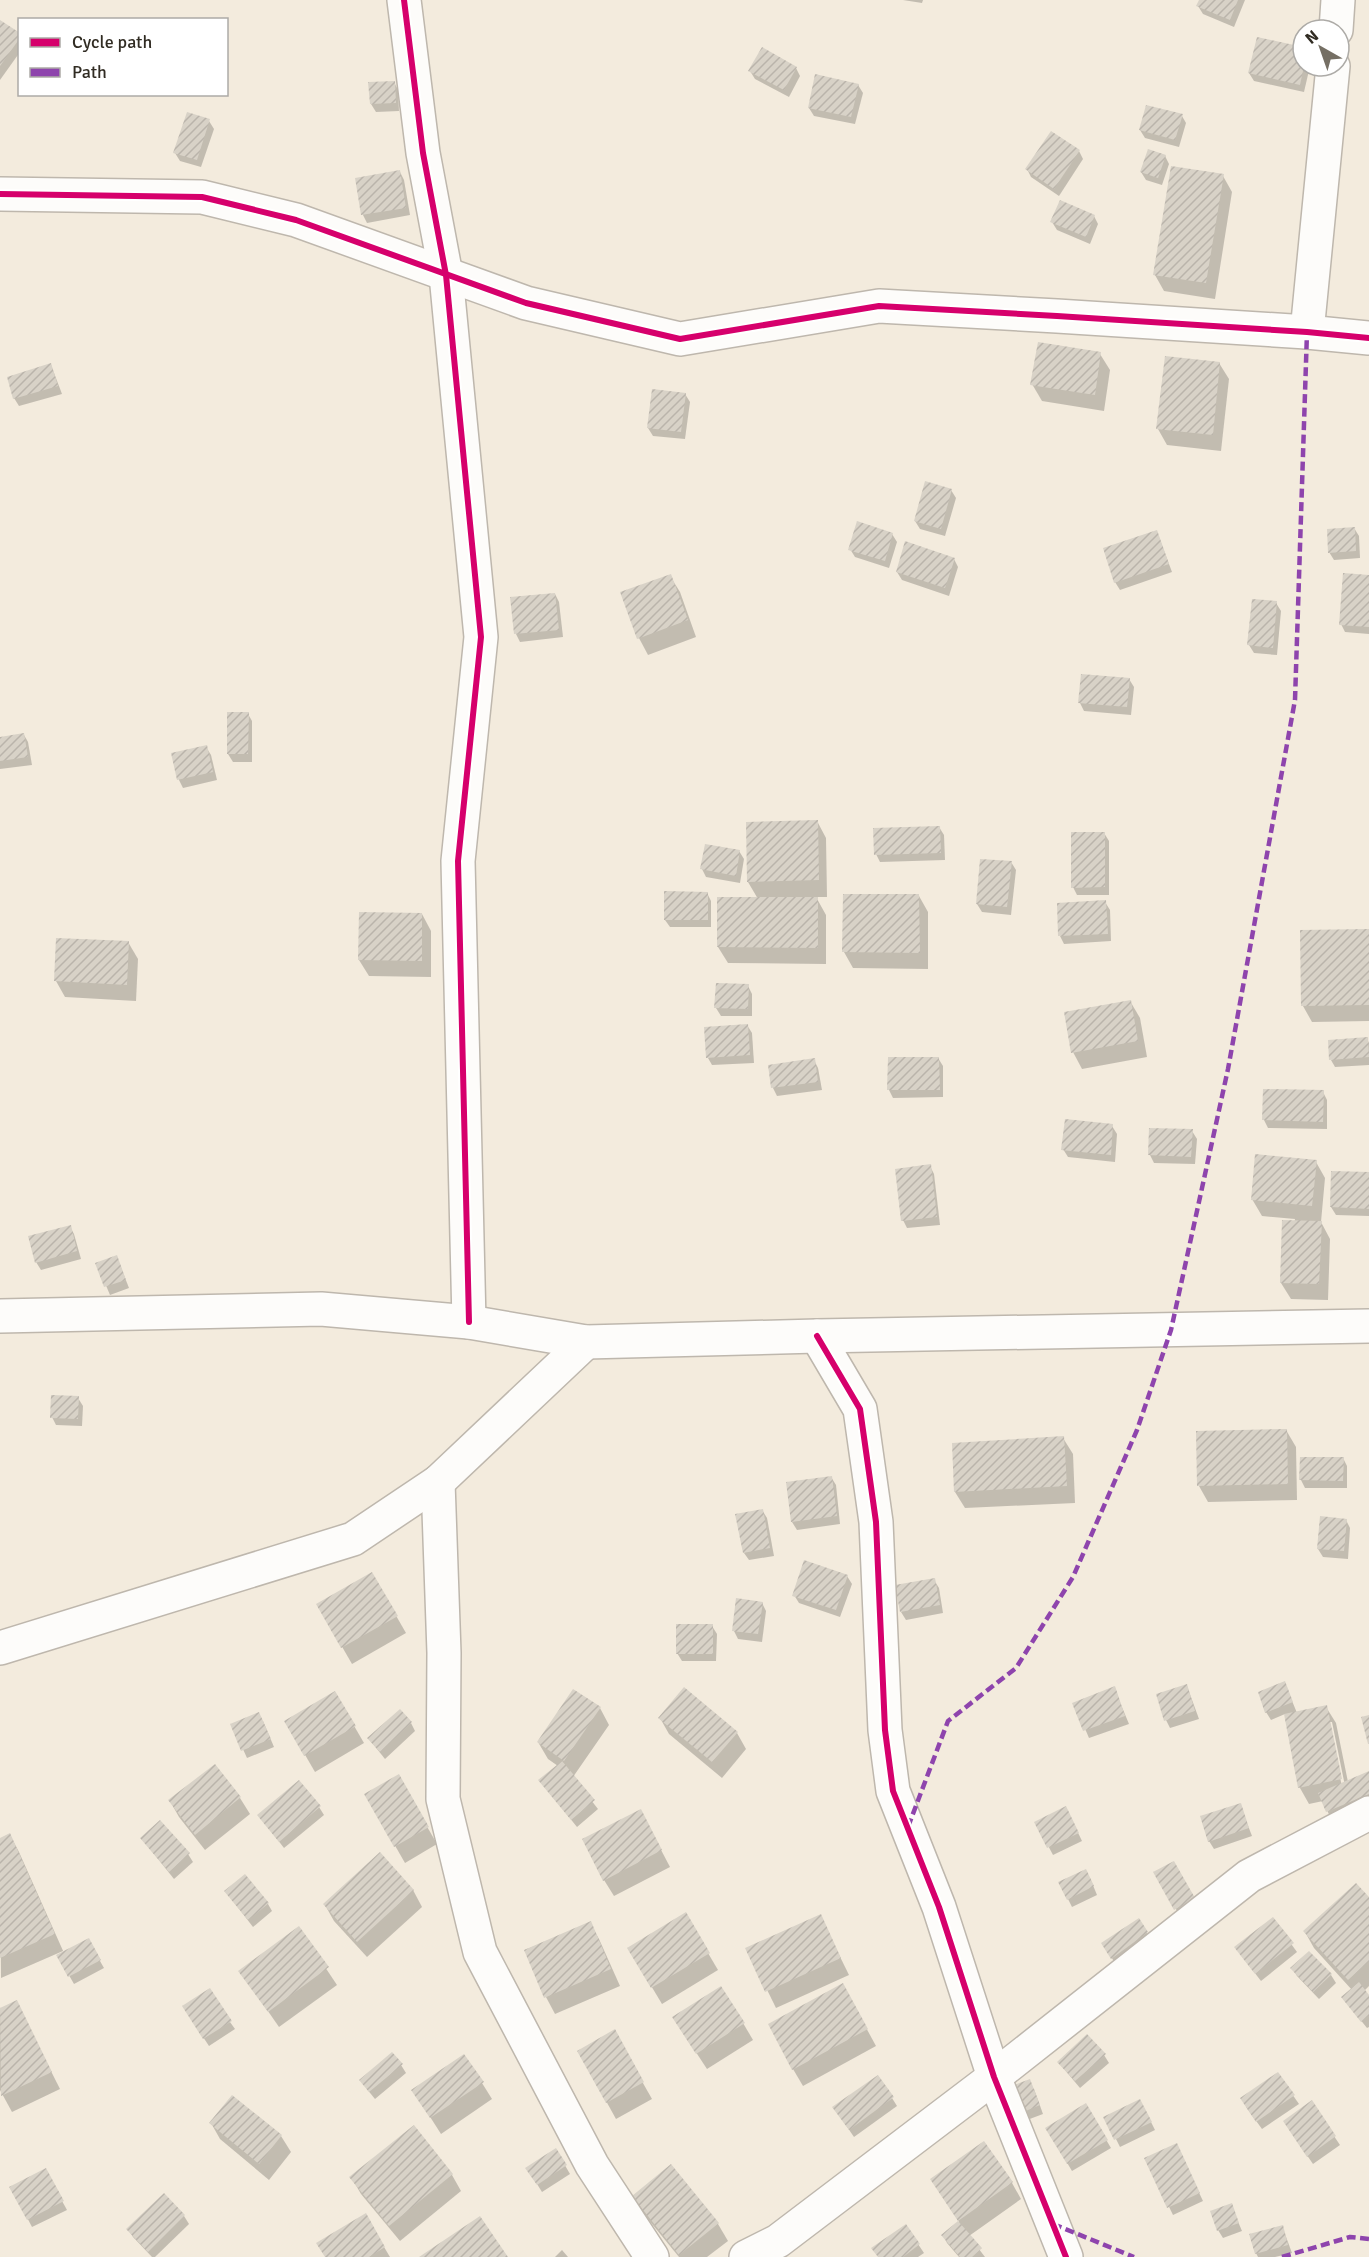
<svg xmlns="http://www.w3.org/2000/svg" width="1369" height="2257" font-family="Signika,sans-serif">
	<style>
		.shadow { fill: #0003; fill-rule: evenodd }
		.building { fill: url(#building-hatch) }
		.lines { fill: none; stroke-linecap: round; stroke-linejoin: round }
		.minor-casing { stroke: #beb7ad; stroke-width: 36 }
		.secondary-casing { stroke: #beb7ad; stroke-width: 36 }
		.minor { stroke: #fdfcfa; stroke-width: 33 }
		.secondary { stroke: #fdfcfa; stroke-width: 33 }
		.quiet { stroke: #8e44ad; stroke-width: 4.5; stroke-dasharray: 9 4.5; stroke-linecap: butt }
		.cycleway-casing { stroke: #fff; stroke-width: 10 }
		.cycleway { stroke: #d6006c; stroke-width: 6 }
	</style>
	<defs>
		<pattern id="building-hatch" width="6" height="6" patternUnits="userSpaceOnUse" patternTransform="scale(1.5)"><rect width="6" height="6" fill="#d8d2c7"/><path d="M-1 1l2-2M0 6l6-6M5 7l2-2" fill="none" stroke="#bab4ab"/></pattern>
	</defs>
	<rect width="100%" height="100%" fill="#f3ebdd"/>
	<!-- shadow -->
	<g class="shadow">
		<polygon points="903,0 923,0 922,3"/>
		<polygon points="1201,0 1245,0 1234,27 1203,14 1198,6"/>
		<polygon points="0,22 20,35 20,52 0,80"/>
		<polygon points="1303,66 1310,66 1304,92 1254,81 1249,73"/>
		<polygon points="796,68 800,76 789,97 755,79 750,71"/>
		<polygon points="394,82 398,90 399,111 376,112 371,104 370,83"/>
		<polygon points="858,85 863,93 855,124 814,116 809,108"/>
		<polygon points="1182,116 1186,123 1179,147 1145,138 1140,130"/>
		<polygon points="209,121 214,129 201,167 180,161 175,153"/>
		<polygon points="1079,151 1083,159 1059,196 1031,177 1027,169"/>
		<polygon points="1165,156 1169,164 1162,185 1146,180 1141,172"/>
		<polygon points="400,172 404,180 410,215 367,223 363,215 357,179"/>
		<polygon points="1223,176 1232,192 1215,299 1164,291 1155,275"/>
		<polygon points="1094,216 1098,224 1090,244 1057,230 1052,222"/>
		<polygon points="1100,354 1110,370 1104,411 1042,401 1032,384"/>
		<polygon points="1219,363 1229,379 1221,451 1167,445 1158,429"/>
		<polygon points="51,365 62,394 19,406 14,398"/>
		<polygon points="685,394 690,402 685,439 653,436 648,428"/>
		<polygon points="951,490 956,498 945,536 920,529 915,521"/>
		<polygon points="1354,528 1359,536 1360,558 1334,560 1329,552"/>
		<polygon points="1157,532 1172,572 1120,590 1115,582"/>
		<polygon points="892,534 897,542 889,568 855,557 850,549"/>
		<polygon points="954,559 958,567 949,596 902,580 897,572"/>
		<polygon points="670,576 680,592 696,637 648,655 639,638"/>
		<polygon points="1369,577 1369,634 1345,632 1341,624"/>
		<polygon points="555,594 559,602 563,637 520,642 516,634 512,599"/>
		<polygon points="1276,603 1281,611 1277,655 1254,653 1249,645"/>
		<polygon points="1129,679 1134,687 1131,715 1084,711 1080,703"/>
		<polygon points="248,714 252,721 252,762 233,762 228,754"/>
		<polygon points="24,735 28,742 32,765 0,769 0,738"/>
		<polygon points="206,747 211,755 217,780 183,788 179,780 173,754"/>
		<polygon points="817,821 826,838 827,897 816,897 826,915 826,964 728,963 718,947 758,899 748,882"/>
		<polygon points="939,827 944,835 945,860 880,862 876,854"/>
		<polygon points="1104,833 1109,841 1109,895 1077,895 1073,887"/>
		<polygon points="739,851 744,859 740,883 706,877 702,869"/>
		<polygon points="1011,862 1016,870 1011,915 982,912 977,904"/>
		<polygon points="707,893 711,901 711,927 670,927 665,920"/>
		<polygon points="919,896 928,912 928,969 853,968 844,952"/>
		<polygon points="1105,902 1110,910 1111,941 1064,944 1060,936"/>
		<polygon points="422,914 431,931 431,977 369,976 359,960"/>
		<polygon points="1369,931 1369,1021 1312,1022 1303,1006"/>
		<polygon points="128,942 138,959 136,1001 65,997 56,981"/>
		<polygon points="717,985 748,986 752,994 752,1016 721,1016 716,1008"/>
		<polygon points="1130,1001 1140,1018 1147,1057 1082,1069 1073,1052"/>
		<polygon points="747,1025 752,1033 754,1063 712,1065 708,1058"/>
		<polygon points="1367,1039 1369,1043 1369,1065 1335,1067 1331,1060"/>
		<polygon points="938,1058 943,1066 943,1097 893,1098 889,1090"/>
		<polygon points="814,1060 818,1068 822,1090 777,1096 773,1088 769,1066"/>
		<polygon points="1323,1092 1327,1100 1327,1129 1268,1128 1264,1120"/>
		<polygon points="1112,1126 1117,1134 1115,1162 1068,1157 1063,1149"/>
		<polygon points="1150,1130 1192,1131 1197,1139 1195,1164 1154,1163 1150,1155"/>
		<polygon points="1316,1162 1325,1178 1321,1222 1330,1239 1328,1300 1291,1299 1281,1283 1295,1219 1262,1216 1252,1199"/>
		<polygon points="930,1166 934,1174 940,1225 907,1228 903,1220"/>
		<polygon points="1369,1174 1369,1216 1336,1215 1331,1207"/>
		<polygon points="70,1227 74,1234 81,1259 41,1270 36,1262"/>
		<polygon points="97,1264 120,1265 129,1288 110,1295"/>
		<polygon points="78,1398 83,1406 82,1426 56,1425 52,1417"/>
		<polygon points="1286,1430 1296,1447 1297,1500 1208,1502 1199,1486"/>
		<polygon points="1063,1438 1073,1454 1075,1503 965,1508 955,1492"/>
		<polygon points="1343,1458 1347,1466 1347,1488 1305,1488 1301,1480"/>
		<polygon points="831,1477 836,1485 840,1524 797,1530 792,1522"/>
		<polygon points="762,1510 767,1518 774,1556 749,1560 744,1553"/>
		<polygon points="1346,1520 1350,1528 1348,1559 1323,1557 1318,1549"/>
		<polygon points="372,1574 406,1633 352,1664 318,1605"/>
		<polygon points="847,1576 852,1584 840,1617 799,1603 794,1595"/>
		<polygon points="934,1580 939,1588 943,1613 906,1620 901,1612"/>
		<polygon points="762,1603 766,1611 762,1642 738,1639 734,1631"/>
		<polygon points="712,1626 717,1634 716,1661 682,1661 677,1653"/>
		<polygon points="1187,1686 1199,1719 1170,1728 1166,1720"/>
		<polygon points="1114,1688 1129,1724 1089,1738 1074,1703"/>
		<path d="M1288 1691 1297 1713 1326 1707 1336 1723 1348 1782 1369 1773V1803L1331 1819 1323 1801 1309 1804 1300 1788 1285 1714 1271 1720 1266 1712ZM1329 1722H1332L1345 1786 1342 1787Z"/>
		<polygon points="335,1693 364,1743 315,1772 286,1722"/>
		<polygon points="600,1708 609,1725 573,1777 598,1809 577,1827 540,1781 558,1766 548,1759 538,1742"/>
		<polygon points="660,1718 737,1733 746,1749 722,1778 669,1734"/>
		<polygon points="263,1721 274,1747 247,1758 232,1725"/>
		<polygon points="411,1723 415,1731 385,1759 369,1739"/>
		<polygon points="215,1766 240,1798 250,1814 205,1850 179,1817 170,1801"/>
		<polygon points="398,1776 437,1844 405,1863 366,1795"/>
		<polygon points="1240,1805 1252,1836 1214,1849 1209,1841"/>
		<polygon points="319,1807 324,1815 284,1848 259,1816"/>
		<polygon points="1070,1816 1082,1841 1053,1855 1036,1823"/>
		<polygon points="649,1827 670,1867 614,1896 604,1880"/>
		<polygon points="10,1835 19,1852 64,1953 88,1940 104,1968 74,1984 58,1956 64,1953 63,1951 1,1978 0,1840"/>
		<polygon points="142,1839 188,1854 193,1862 174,1879"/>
		<polygon points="1173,1863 1199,1906 1180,1916 1155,1873"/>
		<polygon points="1090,1878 1097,1895 1072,1907 1068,1899"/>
		<polygon points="413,1890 422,1907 367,1957 334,1921 325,1905"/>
		<polygon points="226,1892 268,1904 272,1911 253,1927"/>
		<polygon points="1369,1899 1369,1986 1364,1991 1369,1997 1369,2027 1367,2028 1343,1998 1352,1990 1314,1948 1305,1932"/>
		<polygon points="685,1914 718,1970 662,2004 629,1949"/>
		<polygon points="820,1916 849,1975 776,2008 747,1949"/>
		<polygon points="1273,1919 1297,1952 1261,1981 1241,1955"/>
		<polygon points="1138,1920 1152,1941 1117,1966 1108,1952"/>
		<polygon points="590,1923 599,1939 620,1986 555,2014 546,1997 525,1950"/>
		<polygon points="299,1928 337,1985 279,2027 240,1971"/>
		<polygon points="1309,1953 1331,1975 1336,1983 1319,1999 1297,1976 1292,1968"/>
		<polygon points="16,2002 60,2089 12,2112 0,2090 0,2010"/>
		<polygon points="852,2002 876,2046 803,2086 793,2069"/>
		<polygon points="188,2014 230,2022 235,2029 209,2046"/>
		<polygon points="743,2023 753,2040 707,2069 684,2034"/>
		<polygon points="614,2032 652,2099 616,2119 579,2052"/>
		<polygon points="1104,2055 1109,2063 1080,2088 1059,2063"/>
		<polygon points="401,2065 406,2073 375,2099 366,2088"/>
		<polygon points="1278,2074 1299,2104 1262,2129 1246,2107"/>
		<polygon points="482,2083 492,2099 441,2134 413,2090"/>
		<polygon points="1034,2089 1043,2114 1027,2120 1022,2112"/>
		<polygon points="892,2098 897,2106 854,2137 839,2115"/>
		<polygon points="1311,2102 1340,2145 1313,2164 1289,2129"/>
		<polygon points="1086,2106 1111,2148 1072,2171 1047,2129"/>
		<polygon points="1144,2108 1155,2130 1120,2147 1105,2117"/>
		<polygon points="211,2123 281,2136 291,2152 269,2180 220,2139"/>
		<polygon points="556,2150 570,2174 542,2192 532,2176"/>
		<polygon points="1179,2151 1203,2201 1173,2215 1146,2159"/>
		<polygon points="671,2166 718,2224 728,2241 707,2257 679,2257 643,2213 633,2196"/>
		<polygon points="45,2170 67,2210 32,2227 11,2187"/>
		<polygon points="452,2175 461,2191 400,2241 361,2194 351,2177"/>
		<polygon points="932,2180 1012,2183 1021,2199 969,2236 985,2257 959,2257 947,2243 943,2235 959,2222"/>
		<polygon points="164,2195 184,2216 189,2224 155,2257 152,2257 133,2237 128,2229"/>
		<polygon points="1231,2205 1242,2231 1223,2238 1218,2230"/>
		<polygon points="365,2215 390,2257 326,2257"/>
		<polygon points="906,2226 924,2253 918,2257 879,2257"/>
		<polygon points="1282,2226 1292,2253 1275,2257 1258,2257 1256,2253"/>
		<polygon points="562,2250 568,2257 555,2257"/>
	</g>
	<!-- building -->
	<g class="building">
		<polygon points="1199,0 1238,0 1230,20 1196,6"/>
		<polygon points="0,20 20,33 20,38 0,66"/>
		<polygon points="1257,37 1303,47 1304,66 1300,85 1248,73"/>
		<polygon points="762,47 797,67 784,90 748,71"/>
		<polygon points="815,74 859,84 851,117 808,108"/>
		<polygon points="395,81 396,103 370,104 368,82"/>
		<polygon points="1146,105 1183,114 1175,140 1139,130"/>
		<polygon points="187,112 210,119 197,160 173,153"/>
		<polygon points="1051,131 1080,150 1054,189 1025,169"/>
		<polygon points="1148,149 1166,155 1158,178 1140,172"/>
		<polygon points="1171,166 1224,174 1206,283 1153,275"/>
		<polygon points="400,170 406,208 361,215 355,178"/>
		<polygon points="1060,200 1095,215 1086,237 1050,222"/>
		<polygon points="1038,342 1101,352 1095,395 1030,385"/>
		<polygon points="1165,356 1220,362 1213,435 1156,429"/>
		<polygon points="51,363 58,386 13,399 7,377"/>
		<polygon points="652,389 686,393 681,432 647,428"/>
		<polygon points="925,481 952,489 941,529 914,521"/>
		<polygon points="857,521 893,533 885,561 848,550"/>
		<polygon points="1355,527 1356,551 1328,553 1327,529"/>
		<polygon points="1157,530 1169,564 1114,583 1103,548"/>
		<polygon points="905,541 955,558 945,588 896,572"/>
		<polygon points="1343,573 1369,575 1369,627 1339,625"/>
		<polygon points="671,574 688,620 637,639 620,592"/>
		<polygon points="555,593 559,630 514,634 510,597"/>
		<polygon points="1252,599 1277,601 1273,648 1247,645"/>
		<polygon points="1081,674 1130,678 1127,707 1078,703"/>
		<polygon points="227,712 249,712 248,754 227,754"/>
		<polygon points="24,733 28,757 0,761 0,737"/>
		<polygon points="207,745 213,772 177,780 171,753"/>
		<polygon points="818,820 819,880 747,882 746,822"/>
		<polygon points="940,826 941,853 874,855 873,828"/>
		<polygon points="1071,832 1105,832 1105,887 1071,888"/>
		<polygon points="705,844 740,850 736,876 700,869"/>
		<polygon points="980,859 1012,861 1007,907 976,904"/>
		<polygon points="664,891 708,892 708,920 664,920"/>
		<polygon points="843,894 919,894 920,953 842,952"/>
		<polygon points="717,897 818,897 818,948 717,947"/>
		<polygon points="1106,900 1108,934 1058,936 1057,903"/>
		<polygon points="359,912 422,913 422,961 358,960"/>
		<polygon points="1369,929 1369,1005 1301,1006 1300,930"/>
		<polygon points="56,938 129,941 127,985 54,981"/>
		<polygon points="716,983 749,984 748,1009 714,1008"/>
		<polygon points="1131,1000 1138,1041 1071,1053 1064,1012"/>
		<polygon points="748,1024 750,1055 706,1058 704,1027"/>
		<polygon points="1368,1037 1369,1057 1329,1060 1328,1040"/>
		<polygon points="888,1057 939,1057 940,1090 887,1090"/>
		<polygon points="815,1058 818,1082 771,1088 768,1065"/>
		<polygon points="1263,1089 1324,1090 1323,1122 1262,1120"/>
		<polygon points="1065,1119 1113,1124 1111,1155 1061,1150"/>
		<polygon points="1149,1128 1193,1129 1191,1157 1148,1155"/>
		<polygon points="1255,1154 1317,1160 1312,1206 1251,1200"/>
		<polygon points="931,1164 937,1217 901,1221 895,1169"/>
		<polygon points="1331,1171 1369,1172 1369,1209 1330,1207"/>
		<polygon points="1282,1220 1322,1221 1319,1284 1280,1283"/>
		<polygon points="71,1225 77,1251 35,1263 28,1236"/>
		<polygon points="117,1255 126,1280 104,1287 95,1263"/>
		<polygon points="51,1395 79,1396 78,1419 50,1418"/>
		<polygon points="1287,1429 1288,1484 1197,1486 1196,1431"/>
		<polygon points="1064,1436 1067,1486 954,1492 952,1443"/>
		<polygon points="1300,1457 1344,1457 1343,1481 1299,1480"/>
		<polygon points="832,1476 837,1516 791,1522 786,1482"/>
		<polygon points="763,1509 770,1548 743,1553 735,1514"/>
		<polygon points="1320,1516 1347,1519 1344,1551 1317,1549"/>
		<polygon points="804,1560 848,1575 836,1610 792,1596"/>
		<polygon points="372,1572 398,1616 341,1648 316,1604"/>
		<polygon points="935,1578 940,1605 900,1612 895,1585"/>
		<polygon points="736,1598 763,1602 758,1634 732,1631"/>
		<rect x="676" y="1624" width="37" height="30"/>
		<polygon points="1285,1681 1293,1702 1265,1713 1258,1692"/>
		<polygon points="1187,1684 1195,1711 1164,1721 1156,1694"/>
		<polygon points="1115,1686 1125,1716 1083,1731 1072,1703"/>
		<polygon points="684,1687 738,1732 712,1762 658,1718"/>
		<polygon points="573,1689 601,1707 564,1761 537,1742"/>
		<polygon points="335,1691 356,1726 304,1756 284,1721"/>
		<polygon points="1327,1705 1342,1779 1298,1788 1284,1714"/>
		<polygon points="400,1709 412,1722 380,1752 367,1738"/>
		<polygon points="259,1712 271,1739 241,1751 230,1724"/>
		<polygon points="1369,1715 1369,1744 1368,1744 1361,1717"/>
		<polygon points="562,1761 595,1800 571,1820 538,1780"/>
		<polygon points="215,1764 241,1797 195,1835 168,1800"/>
		<polygon points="1369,1771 1369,1794 1326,1812 1318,1793"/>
		<polygon points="399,1774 429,1827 394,1847 364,1794"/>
		<polygon points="299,1780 321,1806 279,1842 257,1815"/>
		<polygon points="1241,1803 1249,1828 1208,1842 1200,1816"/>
		<polygon points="1066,1806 1079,1833 1047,1848 1034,1822"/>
		<polygon points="641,1809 662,1850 603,1881 582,1839"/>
		<polygon points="160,1820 190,1853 169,1872 140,1838"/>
		<polygon points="10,1833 55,1934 0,1958 0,1838"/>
		<polygon points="380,1852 414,1890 357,1942 323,1904"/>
		<polygon points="1174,1861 1195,1898 1174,1910 1153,1872"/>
		<polygon points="1086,1869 1094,1886 1067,1900 1058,1882"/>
		<polygon points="245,1874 269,1903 248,1920 224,1891"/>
		<polygon points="1356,1883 1369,1897 1369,1961 1348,1980 1303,1931"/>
		<polygon points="686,1912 710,1953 651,1988 627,1948"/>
		<polygon points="821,1914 841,1958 765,1992 745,1948"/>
		<polygon points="1273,1917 1294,1943 1255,1974 1234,1947"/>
		<polygon points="1139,1918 1148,1932 1111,1959 1101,1943"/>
		<polygon points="591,1921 611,1969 544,1998 524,1950"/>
		<polygon points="299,1926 329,1967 268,2012 238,1971"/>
		<polygon points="89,1938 101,1960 68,1977 56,1955"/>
		<polygon points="1309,1951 1332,1974 1313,1992 1290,1968"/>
		<polygon points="1359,1982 1369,1995 1369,2015 1361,2022 1341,1997"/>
		<polygon points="843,1983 868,2029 792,2070 768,2024"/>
		<polygon points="721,1986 745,2023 696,2054 672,2017"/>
		<polygon points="210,1988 232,2021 203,2039 182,2006"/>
		<polygon points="17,2000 52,2072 1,2096 0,2008"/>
		<polygon points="615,2029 644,2082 606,2103 577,2051"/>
		<polygon points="1087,2034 1106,2054 1075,2081 1057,2062"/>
		<polygon points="392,2052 403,2064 369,2092 359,2080"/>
		<polygon points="464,2054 484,2082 430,2118 411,2090"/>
		<polygon points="1278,2072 1295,2095 1256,2122 1240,2098"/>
		<polygon points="878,2075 894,2097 849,2130 832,2107"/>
		<polygon points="1030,2079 1040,2105 1021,2113 1011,2086"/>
		<polygon points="232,2095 282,2135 259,2164 209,2123"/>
		<polygon points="1140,2099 1152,2122 1114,2140 1103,2117"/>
		<polygon points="1312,2100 1336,2136 1307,2157 1283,2121"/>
		<polygon points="1086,2103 1108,2140 1067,2164 1045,2128"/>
		<polygon points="414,2125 453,2174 389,2226 349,2177"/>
		<polygon points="984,2141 1013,2182 958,2221 982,2248 972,2257 960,2257 941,2235 958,2221 930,2179"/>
		<polygon points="1177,2143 1200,2193 1167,2208 1144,2158"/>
		<polygon points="556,2148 567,2165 537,2185 525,2168"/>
		<polygon points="671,2164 719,2223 679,2255 632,2196"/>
		<polygon points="46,2168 64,2201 27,2220 9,2187"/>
		<polygon points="164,2193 185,2215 148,2252 126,2229"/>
		<polygon points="1232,2203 1239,2223 1217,2231 1210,2211"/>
		<polygon points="366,2213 385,2247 369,2257 325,2257 316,2243"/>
		<polygon points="480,2216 508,2257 419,2257"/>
		<polygon points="906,2224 920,2244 903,2257 878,2257 871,2248"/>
		<polygon points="1283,2225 1288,2245 1255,2254 1249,2234"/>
	</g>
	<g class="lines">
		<defs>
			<g id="minor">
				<polyline points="404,0 423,153 446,275 481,637 458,861 469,1322"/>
				<polyline points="1336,30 1338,0"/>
				<polyline points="0,194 202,197 296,220 526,303 680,339 879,306 1057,316 1307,332 1369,338"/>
				<polyline points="1307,332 1333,66"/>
				<polyline points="817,1336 860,1409 876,1522 885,1730 893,1791 939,1907 994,2077 1066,2257"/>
				<polyline points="438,1482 444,1653 443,1799 480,1952 592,2165 652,2257"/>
				<polyline points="0,1648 353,1539 438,1482 586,1342"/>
				<polyline points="746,2257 778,2241 994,2077 1249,1876 1369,1813"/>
			</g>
			<polyline id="secondary" points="0,1316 321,1309 469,1322 586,1342 817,1336 1369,1326"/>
		</defs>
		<!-- minor casing -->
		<use href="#minor" class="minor-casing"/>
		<!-- secondary casing -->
		<use href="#secondary" class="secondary-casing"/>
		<!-- minor -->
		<use href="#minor" class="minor"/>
		<!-- secondary -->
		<use href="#secondary" class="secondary"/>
		<!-- quiet -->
		<g class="quiet">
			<polyline points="908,1827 948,1721 1016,1668 1073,1577 1137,1430 1171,1330 1228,1069 1295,700 1307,332"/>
			<polyline points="1053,2224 1134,2257"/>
			<polyline points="1282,2257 1350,2237 1369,2239"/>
		</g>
		<defs>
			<g id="cycleway">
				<polyline points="404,0 423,153 446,275 481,637 458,861 469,1322"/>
				<polyline points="0,194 202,197 296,220 526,303 680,339 879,306 1057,316 1307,332 1369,338"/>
				<polyline points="817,1336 860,1409 876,1522 885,1730 893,1791 939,1907 994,2077 1066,2257"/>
			</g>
		</defs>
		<!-- cycleway casing -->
		<use href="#cycleway" class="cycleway-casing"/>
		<!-- cycleway -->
		<use href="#cycleway" class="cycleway"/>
	</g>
	<!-- legend -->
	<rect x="18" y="18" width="210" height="78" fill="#ffffff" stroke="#adaba7" stroke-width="1.5"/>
	<rect x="30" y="38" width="30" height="9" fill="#d6006c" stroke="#adaba7" stroke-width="1.5"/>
	<text x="72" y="48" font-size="18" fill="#312c23">Cycle path</text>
	<rect x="30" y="68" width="30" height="9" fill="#8e44ad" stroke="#adaba7" stroke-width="1.5"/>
	<text x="72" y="78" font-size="18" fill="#312c23">Path</text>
	<!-- north arrow -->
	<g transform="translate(1321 48) rotate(320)"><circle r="28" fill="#ffffff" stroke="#adaba7" stroke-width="1.5"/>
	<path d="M0-4.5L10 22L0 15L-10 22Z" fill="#756f64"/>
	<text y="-9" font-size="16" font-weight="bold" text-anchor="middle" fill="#312c23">N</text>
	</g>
</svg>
